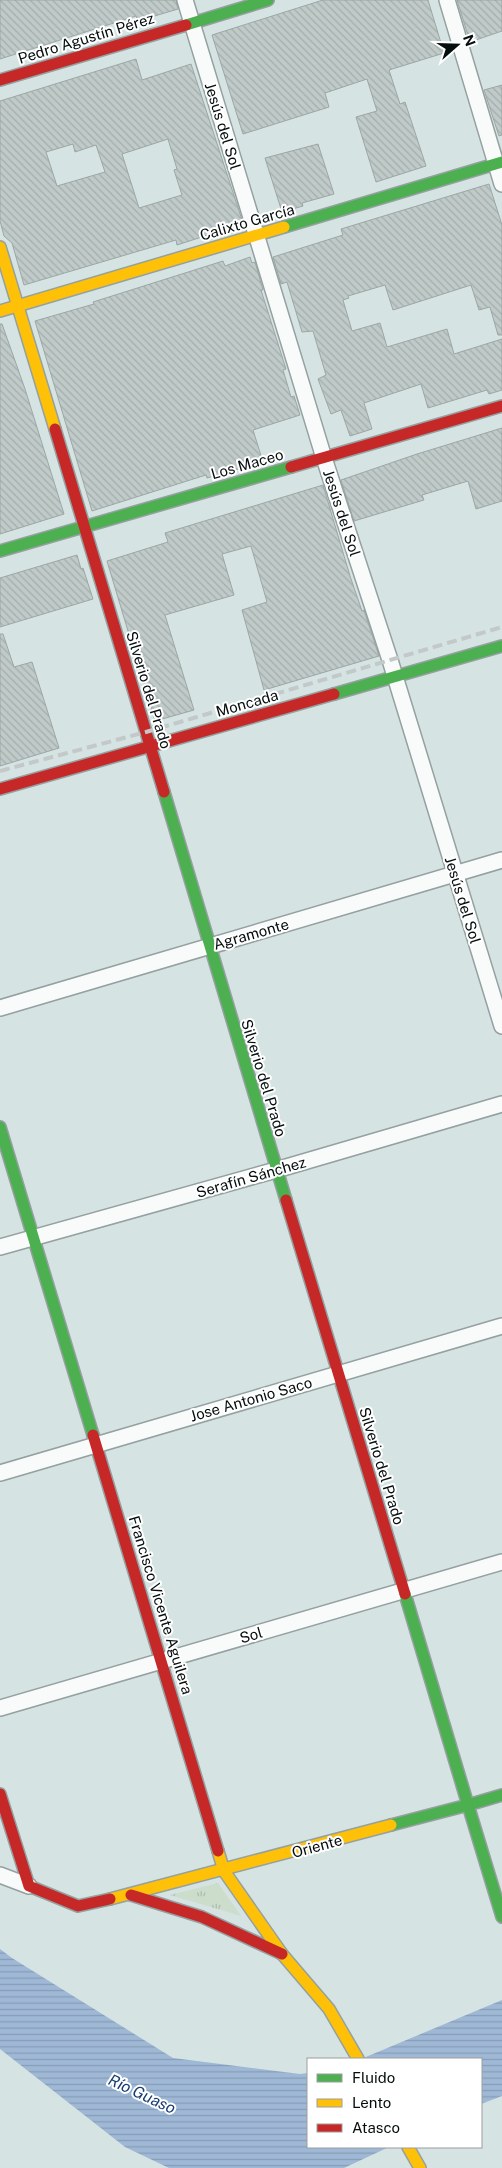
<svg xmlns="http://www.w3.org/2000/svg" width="502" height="2168" font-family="'Public Sans',sans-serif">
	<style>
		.park { fill: url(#park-tufts) }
		.water { fill: url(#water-rules) }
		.building { fill: url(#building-back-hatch); stroke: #9ca7a5; fill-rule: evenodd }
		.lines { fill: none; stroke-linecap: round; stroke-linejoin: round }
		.street-casing { stroke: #95a0a0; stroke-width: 18 }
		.fast-casing { stroke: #95a0a0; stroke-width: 14 }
		.slow-casing { stroke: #95a0a0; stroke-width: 14 }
		.jam-casing { stroke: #95a0a0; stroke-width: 14 }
		.street { stroke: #f9fbfb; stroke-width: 15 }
		.fast { stroke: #4caf50; stroke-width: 11 }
		.slow { stroke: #ffc107; stroke-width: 11 }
		.jam { stroke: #c62828; stroke-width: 11 }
		.rail { stroke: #c3c8c8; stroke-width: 4; stroke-dasharray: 10 5; stroke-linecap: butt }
		.labels { text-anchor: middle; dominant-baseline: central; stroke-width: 4; stroke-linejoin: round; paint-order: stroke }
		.street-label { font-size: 15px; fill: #050d0d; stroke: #fff }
		.water-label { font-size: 16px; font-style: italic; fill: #153d73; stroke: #fff }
	</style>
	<defs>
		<pattern id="park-tufts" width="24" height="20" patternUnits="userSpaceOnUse" patternTransform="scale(1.25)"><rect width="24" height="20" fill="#cdc"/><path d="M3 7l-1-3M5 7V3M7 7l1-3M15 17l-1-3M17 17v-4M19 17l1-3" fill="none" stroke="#aebcae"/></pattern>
		<pattern id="water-rules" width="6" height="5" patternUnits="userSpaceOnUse" patternTransform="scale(1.25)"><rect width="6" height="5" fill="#9eb8d6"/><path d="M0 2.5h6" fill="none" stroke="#879db6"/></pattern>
		<pattern id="building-back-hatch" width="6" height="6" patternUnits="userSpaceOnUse" patternTransform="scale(1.25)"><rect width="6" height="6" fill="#c0cbc9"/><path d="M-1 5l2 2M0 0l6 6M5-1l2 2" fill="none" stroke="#a4adab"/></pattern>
	</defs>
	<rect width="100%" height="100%" fill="#d5e3e3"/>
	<!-- park -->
	<polygon class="park" points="218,1883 241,1916 170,1895"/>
	<!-- water -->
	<g class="water">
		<polygon points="0,1949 12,1958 173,2058 300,2074 308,2073 308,2147 389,2147 344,2168 169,2168 125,2147 0,2049"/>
		<polygon points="502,2000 502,2096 481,2104 481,2059 361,2059"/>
	</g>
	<!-- building -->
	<g class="building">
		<polygon points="0,0 176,0 178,9 138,21 136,16 0,59"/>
		<polygon points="323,0 428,0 444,53 389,70 400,104 405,102 426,166 376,182 356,117 377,111 367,79 325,93 329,107 243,134 212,35"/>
		<polygon points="457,0 502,0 502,31 470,42"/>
		<path d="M136 59 142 80 191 64 242 220 213 230 214 233 177 245 176 240 24 285 12 243 4 236 0 221V101ZM168 139 177 169 174 170 182 195 139 208 122 154ZM73 144 75 152 96 145 105 172 57 186 46 152Z"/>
		<polygon points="502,85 502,135 499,136 484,90"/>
		<polygon points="318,144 334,194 302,203 303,206 282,212 265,158"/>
		<polygon points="489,184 502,225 502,335 498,335 490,307 479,310 471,285 393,310 385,285 348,296 349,298 343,300 352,331 380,323 387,347 447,329 454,354 502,339 502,390 489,394 487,390 428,408 421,384 364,403 372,429 350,436 341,410 331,414 318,379 326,375 313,331 302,332 287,282 281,284 273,257 343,235 341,229"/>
		<polygon points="250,257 252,263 255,262 263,290 261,290 286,369 283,370 291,397 294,396 300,415 253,430 263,462 207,478 206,475 92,511 35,321 94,304 93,302 223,261 225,266"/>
		<polygon points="0,324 2,324 25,389 64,514 0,534"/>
		<polygon points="502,428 502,501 476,509 468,481 422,495 424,500 354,521 341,480 417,454"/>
		<polygon points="323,485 350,576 362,611 364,610 379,656 264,690 242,610 267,602 251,546 222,554 234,595 165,615 194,710 155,721 107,561 168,542 165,533"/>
		<polygon points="77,555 81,569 83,568 93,599 0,627 0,578"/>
		<polygon points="0,634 3,634 14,667 32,662 59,748 0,766"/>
	</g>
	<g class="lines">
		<defs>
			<g id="street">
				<polyline points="185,0 324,458 390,660 502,1026"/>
				<polyline points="447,0 502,184"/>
				<polyline points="0,1008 502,860"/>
				<polyline points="0,1247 276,1170 502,1104"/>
				<polyline points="0,1473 502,1326"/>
				<polyline points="0,1708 502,1562"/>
				<polyline points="0,1875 29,1886"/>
			</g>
			<g id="fast">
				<polyline points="186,25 268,0"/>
				<polyline points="284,227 502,162"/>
				<polyline points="0,551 291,467"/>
				<polyline points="334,694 502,646"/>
				<polyline points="164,792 286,1200"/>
				<polyline points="0,1127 93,1435"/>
				<polyline points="502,1795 468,1805 502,1917"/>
				<polyline points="391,1825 468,1805 405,1594"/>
			</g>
			<g id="slow">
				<polyline points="0,247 55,429"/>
				<polyline points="0,311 284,227"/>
				<polyline points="218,1851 224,1871 282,1954 329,2009 358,2059"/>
				<polyline points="110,1899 391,1825"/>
				<polyline points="408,2147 420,2168"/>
			</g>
			<g id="jam">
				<polyline points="0,80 186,25"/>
				<polyline points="55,429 164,792"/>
				<polyline points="291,467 502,406"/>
				<polyline points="0,789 334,694"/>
				<polyline points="286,1200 405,1594"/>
				<polyline points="93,1435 218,1851"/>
				<polyline points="0,1794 29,1886 78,1906 110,1899"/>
				<polyline points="131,1895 202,1917 282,1954"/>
			</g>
		</defs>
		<!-- street casing -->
		<use href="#street" class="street-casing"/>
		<!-- fast casing -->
		<use href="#fast" class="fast-casing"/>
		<!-- slow casing -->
		<use href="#slow" class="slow-casing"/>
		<!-- jam casing -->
		<use href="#jam" class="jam-casing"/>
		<!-- street -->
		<use href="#street" class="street"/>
		<!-- fast -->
		<use href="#fast" class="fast"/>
		<!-- slow -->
		<use href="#slow" class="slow"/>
		<!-- jam -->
		<use href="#jam" class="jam"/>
		<!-- rail -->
		<polyline class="rail" points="0,771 146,732 502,627"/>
	</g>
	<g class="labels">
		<!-- street labels -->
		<g class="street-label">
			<text transform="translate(86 38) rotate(-17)">Pedro Agustín Pérez</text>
			<text transform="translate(223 126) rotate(73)">Jesús del Sol</text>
			<text transform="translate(247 222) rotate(-16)">Calixto García</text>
			<text transform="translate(247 464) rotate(-16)">Los Maceo</text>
			<text transform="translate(342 513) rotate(72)">Jesús del Sol</text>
			<text transform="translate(149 690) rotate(73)">Silverio del Prado</text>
			<text transform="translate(247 703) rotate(-16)">Moncada</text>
			<text transform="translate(463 900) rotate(73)">Jesús del Sol</text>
			<text transform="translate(251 934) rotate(-16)">Agramonte</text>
			<text transform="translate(264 1078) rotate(73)">Silverio del Prado</text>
			<text transform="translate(251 1177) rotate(-16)">Serafín Sánchez</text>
			<text transform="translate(251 1399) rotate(-16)">Jose Antonio Saco</text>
			<text transform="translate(382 1466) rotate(73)">Silverio del Prado</text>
			<text transform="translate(161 1605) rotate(73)">Francisco Vicente Aguilera</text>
			<text transform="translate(251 1635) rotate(-16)">Sol</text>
			<text transform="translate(317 1846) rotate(-15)">Oriente</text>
		</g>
		<!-- water labels -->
		<g class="water-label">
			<text transform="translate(142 2094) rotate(25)">Río Guaso</text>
		</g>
	</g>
	<!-- legend -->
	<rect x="307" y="2058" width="175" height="90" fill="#ffffff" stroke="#9b9e9e"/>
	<rect x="317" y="2074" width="25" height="8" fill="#4caf50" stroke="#9b9e9e"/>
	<text x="352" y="2083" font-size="15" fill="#050d0d">Fluido</text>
	<rect x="317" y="2099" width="25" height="8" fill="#ffc107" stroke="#9b9e9e"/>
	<text x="352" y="2108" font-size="15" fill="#050d0d">Lento</text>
	<rect x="317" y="2124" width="25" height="8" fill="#c62828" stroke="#9b9e9e"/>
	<text x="352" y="2133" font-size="15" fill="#050d0d">Atasco</text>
	<!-- north arrow -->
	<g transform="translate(457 45) rotate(70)" stroke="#ffffff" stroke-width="4" paint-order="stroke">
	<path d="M0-4L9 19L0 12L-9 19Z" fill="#050d0d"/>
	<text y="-8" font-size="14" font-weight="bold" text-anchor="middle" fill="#050d0d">N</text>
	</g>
</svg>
